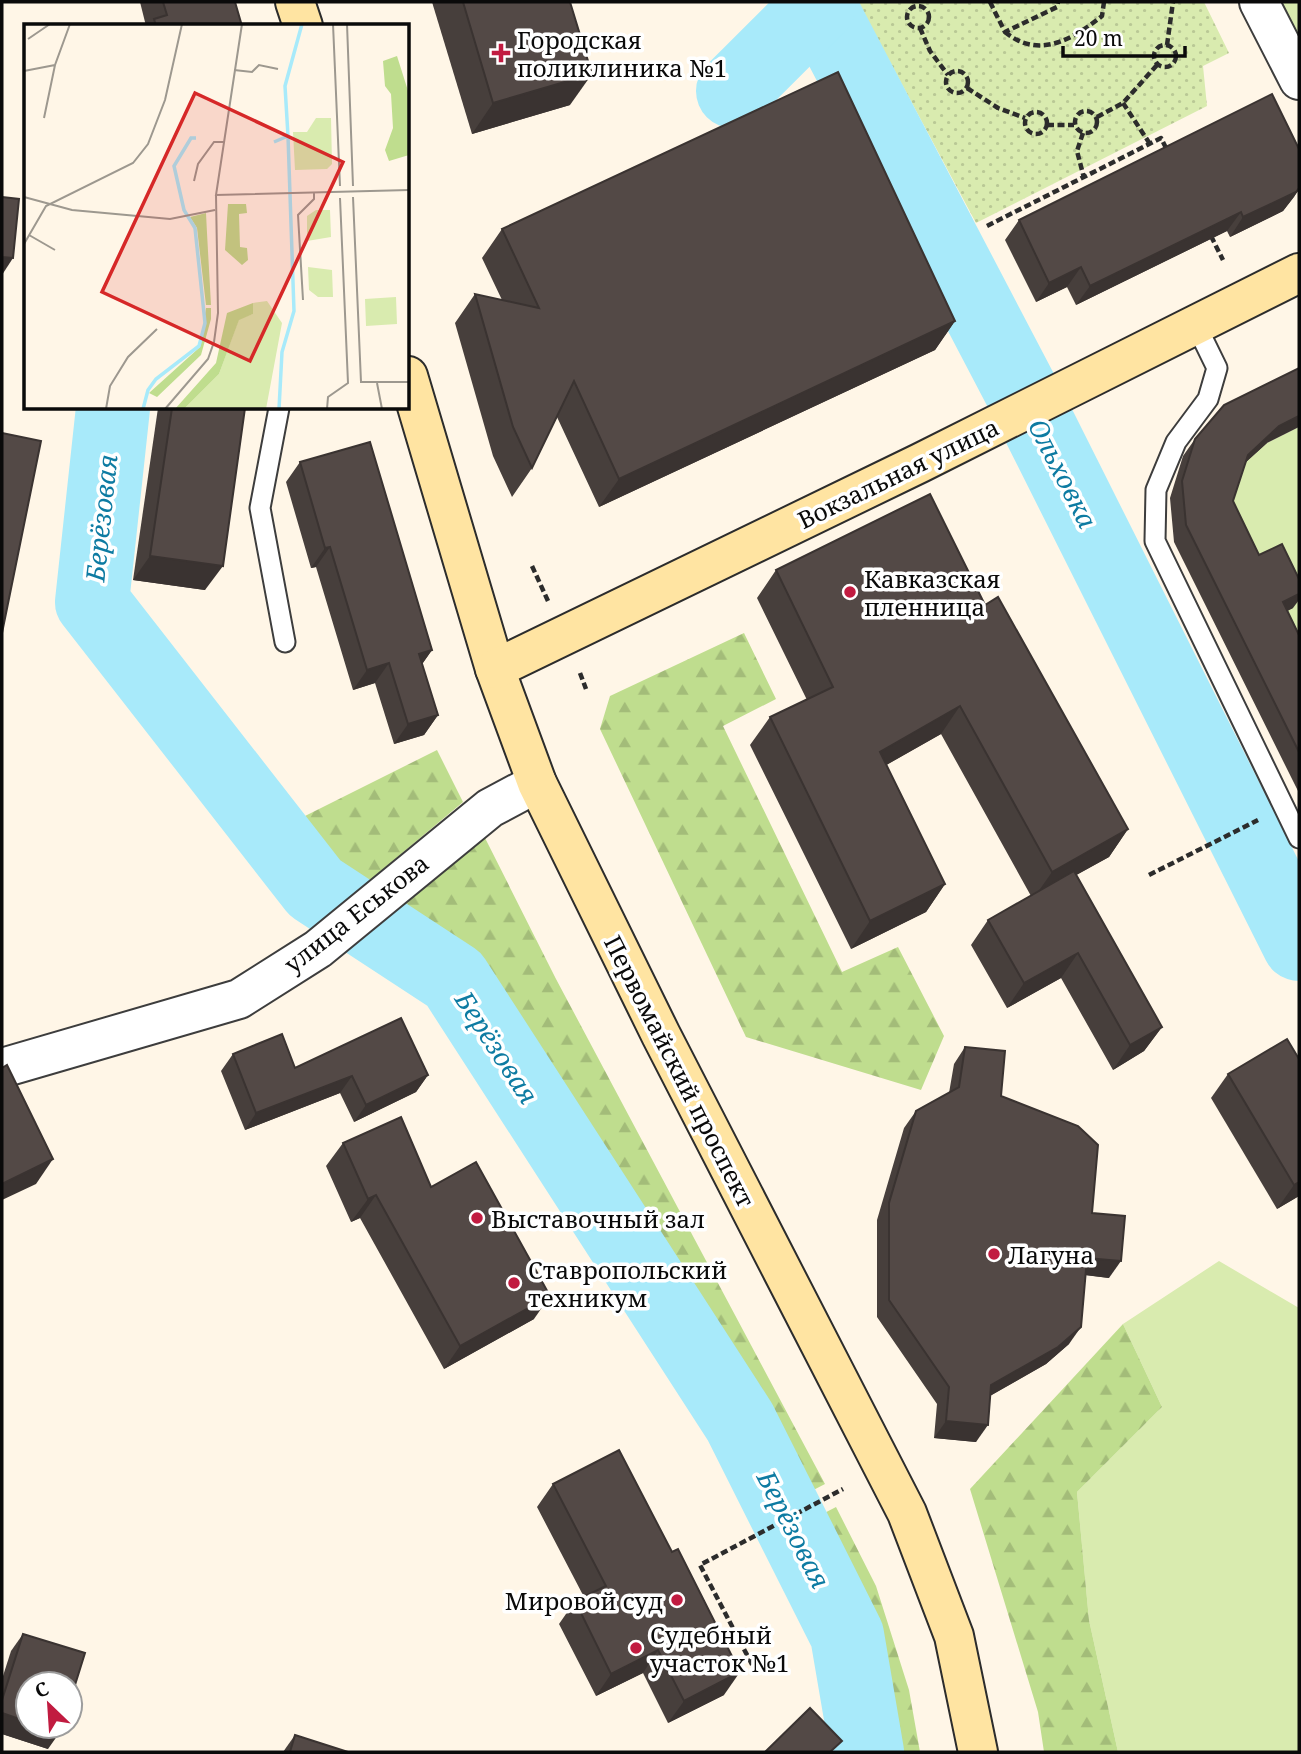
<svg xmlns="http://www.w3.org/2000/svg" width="1301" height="1754" font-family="'Noto Serif',serif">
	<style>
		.grass { fill: #d9ebaf }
		.forest { fill: url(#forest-firs) }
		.park { fill: url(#park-dots) }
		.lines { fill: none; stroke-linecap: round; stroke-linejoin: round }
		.river { stroke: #a8eafa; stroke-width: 74 }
		.lane-casing { stroke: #3d3d3d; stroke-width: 23 }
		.street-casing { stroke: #3d3d3d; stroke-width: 42 }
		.secondary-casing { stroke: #2c2c2c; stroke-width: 42 }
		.path { stroke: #2c2c2c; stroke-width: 4.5; stroke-dasharray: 7 3.5; stroke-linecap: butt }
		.lane { stroke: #fff; stroke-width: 19 }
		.street { stroke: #fff; stroke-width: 38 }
		.secondary { stroke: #ffe4a2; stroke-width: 38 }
		.wall { fill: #473f3c }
		.shaded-wall { fill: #3a3331 }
		.building { fill: #534946; stroke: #3a3331; stroke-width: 2 }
		.poi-dot { fill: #c11b40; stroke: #fff; stroke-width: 2.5 }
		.labels { text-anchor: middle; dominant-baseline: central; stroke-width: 7; stroke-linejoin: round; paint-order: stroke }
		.poi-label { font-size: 24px; fill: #0a0a0a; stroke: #fff; text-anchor: start }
		.street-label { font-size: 24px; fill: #0a0a0a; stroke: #fff }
		.water-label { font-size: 26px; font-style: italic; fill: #0d7ba2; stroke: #fff }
		.inset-river { fill: none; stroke: #a8eafa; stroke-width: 3.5 }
		.inset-road { fill: none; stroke: #9d988f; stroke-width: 2 }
		.view { fill: #d62828; fill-opacity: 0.15; stroke: #d62828; stroke-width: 3.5 }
		.inset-edge { fill: none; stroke: #0a0a0a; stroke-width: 3.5 }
	</style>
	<defs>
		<pattern id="forest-firs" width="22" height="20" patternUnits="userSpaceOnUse" patternTransform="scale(1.75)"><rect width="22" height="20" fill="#bfdd8e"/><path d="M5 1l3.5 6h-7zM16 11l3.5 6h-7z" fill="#a3bc79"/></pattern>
		<pattern id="park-dots" width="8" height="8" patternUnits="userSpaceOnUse" patternTransform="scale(1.75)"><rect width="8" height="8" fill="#d9ebaf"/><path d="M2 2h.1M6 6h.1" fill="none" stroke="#b9c895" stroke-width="1.8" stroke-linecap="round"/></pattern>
	</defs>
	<rect width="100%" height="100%" fill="#fff6e7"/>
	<!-- grass -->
	<g class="grass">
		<polygon points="1280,2 1299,2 1299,37 1298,38"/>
		<polygon points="1299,427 1299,675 1221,518 1236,471 1267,443"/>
		<polygon points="1219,1261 1299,1308 1299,1752 1118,1752 1089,1620 1077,1492 1162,1407 1123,1324"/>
	</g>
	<!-- forest -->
	<g class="forest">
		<polygon points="744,633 776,699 723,726 842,972 898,947 944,1036 921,1090 746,1037 600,729 610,696"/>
		<polygon points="437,750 463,802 357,891 332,876 291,823"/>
		<polygon points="482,832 556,979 825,1484 796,1499 751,1411 467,972 381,912"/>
		<polygon points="1123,1324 1162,1407 1077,1492 1089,1620 1118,1752 1044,1752 1038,1712 970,1489"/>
		<polygon points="836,1507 876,1586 909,1690 920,1752 879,1752 860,1626 807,1522"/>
	</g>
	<!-- park -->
	<polygon class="park" points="858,2 1204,2 1229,53 1203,66 1207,106 976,223"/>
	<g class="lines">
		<!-- river -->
		<g class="river">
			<polyline points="819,5 1029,406 1299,944"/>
			<polyline points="733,91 819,5 817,2"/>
			<polyline points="113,408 92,602 315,888 454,979 740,1422 847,1635 867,1752"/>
		</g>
		<defs>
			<g id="lane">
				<polyline points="1196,325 1217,368 1208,399 1176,442 1156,490 1155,541 1299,838"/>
				<polyline points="279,408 260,508 285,642"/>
			</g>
			<g id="street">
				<polyline points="1259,2 1299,80"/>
				<polyline points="2,1068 239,999 318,949 490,808 537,783"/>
			</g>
			<g id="secondary">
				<polyline points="295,2 303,26"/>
				<polyline points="408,376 495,669 537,783 661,1035 907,1513 954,1636 978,1752"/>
				<polyline points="495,669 920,463 1299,273"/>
			</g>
		</defs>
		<!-- lane casing -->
		<use href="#lane" class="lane-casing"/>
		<!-- street casing -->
		<use href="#street" class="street-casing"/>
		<!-- secondary casing -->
		<use href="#secondary" class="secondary-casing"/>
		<!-- path -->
		<g class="path">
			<polyline points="990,2 1005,32 1057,7 1058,2"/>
			<circle cx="918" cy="17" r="11"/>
			<polyline points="920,28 930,51 948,75"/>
			<path d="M1005 32C1039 60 1073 39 1102 16L1104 2"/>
			<circle cx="1165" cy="56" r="11"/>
			<polyline points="1167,45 1173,2"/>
			<circle cx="957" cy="82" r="11"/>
			<polyline points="967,88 998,108 1025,118"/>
			<polyline points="1123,103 1150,144"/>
			<circle cx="1086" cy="122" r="11"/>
			<circle cx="1036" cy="123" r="11"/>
			<polyline points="1097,117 1123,103 1157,65"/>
			<polyline points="1047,125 1074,125"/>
			<polyline points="1083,133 1077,151 1084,178"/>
			<polyline points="987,226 1161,138 1167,150"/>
			<polyline points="1211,236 1223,260"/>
			<polyline points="532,566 548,601"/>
			<polyline points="580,673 586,689"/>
			<polyline points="1149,875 1258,820"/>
			<polyline points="757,1674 700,1565 843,1489"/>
		</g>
		<!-- lane -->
		<use href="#lane" class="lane"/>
		<!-- street -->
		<use href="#street" class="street"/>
		<!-- secondary -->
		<use href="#secondary" class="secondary"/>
	</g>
	<!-- wall -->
	<g class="wall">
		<polygon points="140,2 235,2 242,26 146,26"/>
		<polygon points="432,2 570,2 570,105 472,134"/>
		<polygon points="1299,149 1299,190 1283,211 1230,237 1227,231 1076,305 1067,287 1036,302 1005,240 1019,220"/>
		<polygon points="502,229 955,321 935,350 599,507 557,417 532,468 512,497 493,456 455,323 475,294 502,300 482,258"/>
		<polygon points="158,408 245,408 205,590 133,580"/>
		<polygon points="1195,439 1267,443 1245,463 1233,501 1259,555 1293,608 1287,611 1299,635 1299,793 1174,542 1170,498 1183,456"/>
		<polygon points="300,462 432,650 422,664 438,715 424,735 394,744 375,683 353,690 316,567 311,568 286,482"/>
		<polygon points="776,570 985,605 1128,829 1109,857 1076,875 1162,1027 1144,1051 1113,1070 1061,978 1007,1008 971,945 988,920 1031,896 941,734 886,765 945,884 926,912 851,949 750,745 770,717 807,700 757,598"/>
		<polygon points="965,1047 1001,1096 1092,1213 1109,1278 1086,1275 1069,1344 1046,1364 990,1396 976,1442 934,1438 937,1404 877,1317 877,1220 904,1128 916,1111 949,1093 954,1064"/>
		<polygon points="233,1054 295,1068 428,1075 416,1092 354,1122 340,1093 245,1130 221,1071"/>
		<polygon points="1299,1059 1299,1196 1277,1209 1211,1098 1228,1074"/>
		<polygon points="343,1143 431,1187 534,1319 444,1369 360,1218 351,1222 326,1166"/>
		<polygon points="553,1484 724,1695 668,1723 643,1673 596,1696 559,1624 575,1601 584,1597 537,1507"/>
		<polygon points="23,1634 48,1749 2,1734 2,1679 11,1651"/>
		<polygon points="295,1735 348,1752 283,1752"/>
	</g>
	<!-- shaded-wall -->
	<g class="shaded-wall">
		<polygon points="592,74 570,105 472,134 493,103"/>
		<polygon points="1299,188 1294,197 1283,211 1230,237 1243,217"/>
		<polygon points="1241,212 1227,231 1076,305 1090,286"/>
		<polygon points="2,257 13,258 2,275"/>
		<polygon points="1081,267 1067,287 1036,302 1049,283"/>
		<polygon points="955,321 935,350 599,507 619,479"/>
		<polygon points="1299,416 1299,427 1267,443 1236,471 1248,455 1279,426"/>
		<polygon points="330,547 316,567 311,568 325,548"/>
		<polygon points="150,556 223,566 205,590 133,580"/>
		<polygon points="1299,594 1299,600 1293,608 1271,619 1283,602"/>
		<polygon points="432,650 418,670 419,654"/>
		<polygon points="389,663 375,683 353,690 367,670"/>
		<polygon points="960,706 941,734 860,780 880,752"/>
		<polygon points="438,715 424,735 394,744 408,724"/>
		<polygon points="1128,829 1109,857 1033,899 1052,872"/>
		<polygon points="945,884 926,912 851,949 870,921"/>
		<polygon points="1078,953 1061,978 1007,1008 1024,983"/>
		<polygon points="1162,1027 1144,1051 1113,1070 1130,1045"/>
		<polygon points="428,1075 416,1092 354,1122 366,1105"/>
		<polygon points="352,1076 340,1093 245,1130 256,1113"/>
		<polygon points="53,1159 36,1184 2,1200 2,1184"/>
		<polygon points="1299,1182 1299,1196 1277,1209 1294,1185"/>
		<polygon points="376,1195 360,1218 351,1222 368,1199"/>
		<polygon points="1087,1258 1121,1261 1109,1278 1076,1274"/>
		<polygon points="550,1296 534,1319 444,1369 460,1346"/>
		<polygon points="1081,1327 1069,1344 1046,1364 979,1402 991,1385"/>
		<polygon points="946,1421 988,1425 976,1442 934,1438"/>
		<polygon points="658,1650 643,1673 596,1696 611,1674"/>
		<polygon points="740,1672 724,1695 668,1723 684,1701"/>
		<polygon points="2,1713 28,1722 28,1726 41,1726 60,1732 48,1749 2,1734"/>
	</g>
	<!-- building -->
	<g class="building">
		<polygon points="163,2 235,2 242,26 156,26 154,19 167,15"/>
		<polygon points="463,2 570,2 592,74 493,103"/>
		<polygon points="838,72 955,321 619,479 574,381 532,468 513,427 475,294 539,308 502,229"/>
		<polygon points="1272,94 1299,149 1299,188 1296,192 1243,217 1241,212 1090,286 1081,267 1049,283 1019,220"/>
		<polygon points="2,197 19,199 13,258 2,257"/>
		<polygon points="1299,368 1299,416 1279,426 1248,455 1233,501 1259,555 1282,544 1299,579 1299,594 1283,602 1299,635 1299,752 1186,525 1182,481 1195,439 1224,405"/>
		<polygon points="172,408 245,408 223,566 150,556"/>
		<polygon points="2,433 41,441 2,633"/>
		<polygon points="370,442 432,650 419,654 438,715 408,724 389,663 367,670 330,547 325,548 300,462"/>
		<polygon points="930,494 985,605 998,597 1128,829 1052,872 960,706 880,752 945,884 870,921 770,717 833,687 776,570"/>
		<polygon points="1074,871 1162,1027 1130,1045 1078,953 1024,983 988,920"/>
		<polygon points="401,1018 428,1075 366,1105 352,1076 256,1113 233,1054 282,1034 295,1068"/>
		<polygon points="1287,1039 1299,1059 1299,1182 1294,1185 1228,1074"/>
		<polygon points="965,1047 1005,1051 1001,1096 1078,1126 1098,1145 1092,1213 1125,1216 1121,1261 1087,1258 1081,1327 1058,1347 991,1385 988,1425 946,1421 949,1387 889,1300 889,1203 916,1111 959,1087"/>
		<polygon points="7,1065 53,1159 2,1184 2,1068"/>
		<polygon points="401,1117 431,1187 476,1162 550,1296 460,1346 376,1195 368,1199 343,1143"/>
		<polygon points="619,1450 672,1552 678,1549 740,1672 684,1701 658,1650 611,1674 575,1601 606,1586 553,1484"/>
		<polygon points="23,1634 85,1653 70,1701 70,1684 28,1684 28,1722 2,1713 2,1700"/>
		<polygon points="810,1708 842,1741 830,1752 765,1752"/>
		<polygon points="41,1726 62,1726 60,1732"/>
		<polygon points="295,1735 348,1752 290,1752"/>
	</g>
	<!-- markers -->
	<g class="poi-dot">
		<path d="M497.5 42.5h7v7h7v7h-7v7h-7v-7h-7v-7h7z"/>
		<circle cx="850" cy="592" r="7"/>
		<circle cx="477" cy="1218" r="7"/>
		<circle cx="994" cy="1254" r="7"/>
		<circle cx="514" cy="1283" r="7"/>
		<circle cx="677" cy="1600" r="7"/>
		<circle cx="636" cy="1648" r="7"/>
	</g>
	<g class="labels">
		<!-- poi labels -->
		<g class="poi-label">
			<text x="517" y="39">Городская<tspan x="517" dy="28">поликлиника №1</tspan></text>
			<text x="864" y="578">Кавказская<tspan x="864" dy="28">пленница</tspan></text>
			<text x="491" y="1218">Выставочный зал</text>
			<text x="1008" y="1254">Лагуна</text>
			<text x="528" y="1269">Ставропольский<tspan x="528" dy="28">техникум</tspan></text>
			<text x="663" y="1600" text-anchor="end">Мировой суд</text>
			<text x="650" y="1634">Судебный<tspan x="650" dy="28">участок №1</tspan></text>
		</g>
		<!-- street labels -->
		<g class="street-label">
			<text transform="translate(898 473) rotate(-26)">Вокзальная улица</text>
			<text transform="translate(356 913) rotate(-38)">улица Еськова</text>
			<text transform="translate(680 1071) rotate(63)">Первомайский проспект</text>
		</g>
		<!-- water labels -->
		<g class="water-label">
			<text transform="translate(1063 473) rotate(63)">Ольховка</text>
			<text transform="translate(101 518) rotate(-84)">Берёзовая</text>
			<text transform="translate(497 1047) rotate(57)">Берёзовая</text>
			<text transform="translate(794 1529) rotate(63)">Берёзовая</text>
		</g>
	</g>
	<!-- overview -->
	<g transform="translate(24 24)">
		<rect width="385" height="385" fill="#fff6e7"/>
		<path d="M292 186H306L307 213 283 217V192ZM284 243 308 246 309 273H294L285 266ZM243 277 258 299 242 385H160L195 350 215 295 229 290V279Z" fill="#d9ebaf"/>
		<path d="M373 32 385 70V131L365 137 361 126 369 104 367 70 361 62 359 37ZM204 180H222L223 189 215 190 216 223 223 224 224 236 218 241 201 226ZM182 189 183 209 187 281H182L173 204 166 193ZM229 279V290L215 296 195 350 160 385H151L192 339 203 289ZM182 284H187V295L177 331 133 373 125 369 176 323Z" fill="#bfdd8e"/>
		<path d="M292 94H307L308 140 303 145 271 146 269 108H283ZM372 273 373 300 342 302 341 275Z" fill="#d9ebaf"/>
		<path class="inset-river" d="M250 118 264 112 261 62 278 0M119 385 124 366 132 355 175 322 181 299 171 204 160 186 150 142 167 114H172M255 385 258 328 270 287 264 112"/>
		<path class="inset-road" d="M218 0 192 171 385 166M309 0 316 162M323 0 329 162M4 15 26 0M210 46 228 48 235 41 254 45M0 47 31 41M20 94 31 41 46 0M170 157 174 140 190 118H200M0 173 48 186 146 195 191 186M329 173 337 358H385M5 211 31 226M0 220 22 182 109 139 124 120 141 76 158 0M279 276 274 191 290 175V169M353 359 358 385M82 385 86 362 104 333 133 305M141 385 184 335 190 318 194 289 192 171M303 385 304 373 324 359 316 174"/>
		<path class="view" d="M171 69 319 138 226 337 78 268Z"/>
		<rect width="385" height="385" class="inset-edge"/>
	</g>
	<!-- border -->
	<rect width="1301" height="1754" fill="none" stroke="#0a0a0a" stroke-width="7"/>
	<!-- north arrow -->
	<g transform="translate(49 1705) rotate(335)"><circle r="33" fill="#ffffff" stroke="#9d9d9d" stroke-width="2"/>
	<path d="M0-5L12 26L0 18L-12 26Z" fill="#c11b40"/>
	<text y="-10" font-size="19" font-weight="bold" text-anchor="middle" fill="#0a0a0a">С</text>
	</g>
	<!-- scale -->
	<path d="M1063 46v10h122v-10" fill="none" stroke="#0a0a0a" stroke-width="3.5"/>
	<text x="1074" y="46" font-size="21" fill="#0a0a0a" stroke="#ffffff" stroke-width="5" paint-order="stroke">20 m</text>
</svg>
